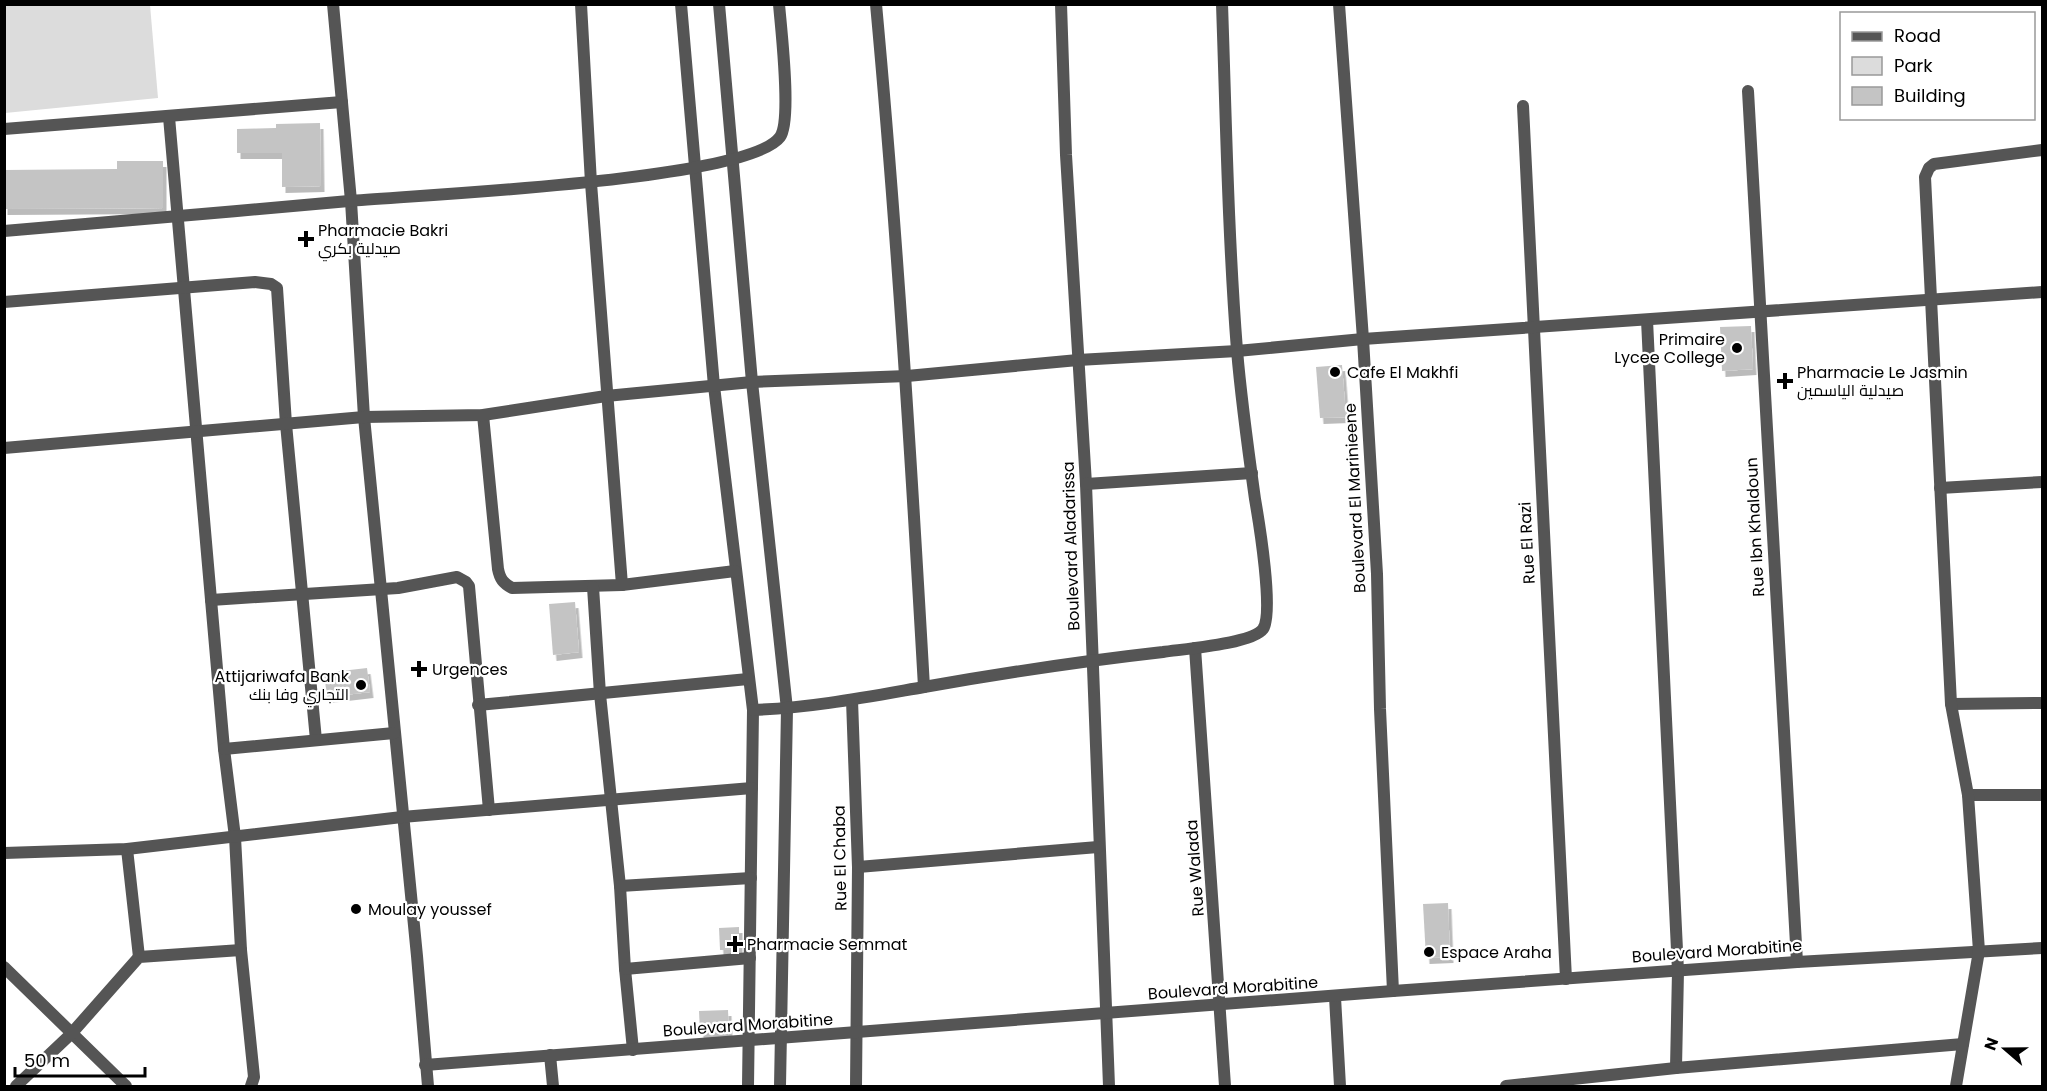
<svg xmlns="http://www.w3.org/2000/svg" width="2047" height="1091" font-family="Poppins,Cairo,sans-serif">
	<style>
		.green { fill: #dcdcdc }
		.building { fill: #c4c4c4; filter: url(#shadow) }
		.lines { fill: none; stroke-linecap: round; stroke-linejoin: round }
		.street { stroke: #555; stroke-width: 12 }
		.poi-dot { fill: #000; stroke: #fff; stroke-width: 2 }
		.labels { text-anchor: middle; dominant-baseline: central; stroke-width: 4.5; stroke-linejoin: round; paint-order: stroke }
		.poi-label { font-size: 16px; fill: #000; stroke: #fff; text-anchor: start }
		.street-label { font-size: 16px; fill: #000; stroke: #fff }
	</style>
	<defs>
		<filter id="shadow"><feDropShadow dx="3.5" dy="6" stdDeviation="0" flood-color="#0004"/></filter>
	</defs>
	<rect width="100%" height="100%" fill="#fff"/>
	<!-- green -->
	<polygon class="green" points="5,4 150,5 158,98 5,113"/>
	<!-- building -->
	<g class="building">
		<polygon points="320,123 321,186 282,187 282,153 237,153 237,129 276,128 276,124"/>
		<polygon points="117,161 163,161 163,208 4,209 4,170 117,169"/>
		<polygon points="1751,326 1753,369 1722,371 1720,327"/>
		<polygon points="1342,365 1346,417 1320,418 1316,367"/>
		<polygon points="575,602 579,652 553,655 549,604"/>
		<polygon points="367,668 370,692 327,697 324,673"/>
		<polygon points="1448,903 1450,957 1426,958 1423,904"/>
		<polygon points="739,927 739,950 720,950 719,928"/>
		<polygon points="728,1010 729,1032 700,1033 699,1011"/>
	</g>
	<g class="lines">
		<!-- street -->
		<g class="street">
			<polyline points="333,4 351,201 364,417 417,956 428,1086"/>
			<polyline points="581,4 591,183 622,585"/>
			<polyline points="681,4 714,386 753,710 748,1086"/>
			<polyline points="719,4 752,382 787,709 780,1086"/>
			<path d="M876 4C897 232 911 459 924 687"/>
			<polyline points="1061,4 1066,155 1086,484 1109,1086"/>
			<polyline points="1339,4 1363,339 1377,574 1380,709 1393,991"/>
			<polyline points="1748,91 1797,962"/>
			<polyline points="1523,106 1566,979"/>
			<polyline points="169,117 224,749 235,837 241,950 254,1077 251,1086"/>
			<polyline points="4,129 342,102"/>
			<path d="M4 231C120 222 234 211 349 201 416 195 748 181 780 137 792 121 781 29 779 4"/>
			<polyline points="4,302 255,282 271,284 277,288 286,424 316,740"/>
			<polyline points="1647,320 1678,971 1676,1068"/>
			<path d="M483 415 498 569C500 579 503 583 512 588L622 585 735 571"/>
			<polyline points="4,448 364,417 483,415 606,396 752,382 907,376 1078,360 1237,351 1363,339 2042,292"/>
			<polyline points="1086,484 1252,473"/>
			<polyline points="1940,488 2042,482"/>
			<polyline points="593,587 600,694 620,886 625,969 633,1050"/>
			<polyline points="211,600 398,588 457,577 466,582 469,586 489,810"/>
			<polyline points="1195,648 1225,1086"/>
			<polyline points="852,700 858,867 856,1086"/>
			<polyline points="1951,704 2042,703"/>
			<polyline points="478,705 748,679"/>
			<path d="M753 710C811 708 867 697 924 687 1003 673 1083 661 1163 652 1183 649 1252 644 1263 629 1274 613 1259 522 1255 499 1248 449 1241 399 1237 350 1228 235 1226 119 1222 4"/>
			<polyline points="224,749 394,733"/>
			<polyline points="1968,795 2042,795"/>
			<polyline points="127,849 139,957"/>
			<polyline points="4,853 127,849 402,817 752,788"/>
			<polyline points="858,867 1098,847"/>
			<polyline points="620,886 751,878"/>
			<polyline points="4,967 126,1086"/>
			<polyline points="625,969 750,958"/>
			<polyline points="1335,997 1340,1086"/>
			<polyline points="550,1055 553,1086"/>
			<polyline points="425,1065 1393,991 1797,962 2042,948"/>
			<polyline points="16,1086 71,1034 139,957 241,950"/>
			<polyline points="1506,1086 1676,1068 1963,1044"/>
			<polyline points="1956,1086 1979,951 1968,795 1951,704 1925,177 1929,168 1934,164 2042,150"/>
		</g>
	</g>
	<!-- markers -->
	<g class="poi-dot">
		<path d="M303 230h6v6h6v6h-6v6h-6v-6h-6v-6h6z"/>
		<circle cx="1737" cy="348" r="6"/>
		<circle cx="1335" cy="372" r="6"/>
		<path d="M1782 372h6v6h6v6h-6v6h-6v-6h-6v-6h6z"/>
		<path d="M416 660h6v6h6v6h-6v6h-6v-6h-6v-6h6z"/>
		<circle cx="361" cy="685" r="6"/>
		<circle cx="356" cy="909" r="6"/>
		<path d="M732 935h6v6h6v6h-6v6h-6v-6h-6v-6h6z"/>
		<circle cx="1429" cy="952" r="6"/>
	</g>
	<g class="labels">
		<!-- poi labels -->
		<g class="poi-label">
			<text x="318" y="230">Pharmacie Bakri<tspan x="318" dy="18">صيدلية بكري</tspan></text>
			<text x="1725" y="339" text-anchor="end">Primaire<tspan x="1725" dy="18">Lycee College</tspan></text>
			<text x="1347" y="372">Cafe El Makhfi</text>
			<text x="1797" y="372">Pharmacie Le Jasmin<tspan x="1797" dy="18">صيدلية الياسمين</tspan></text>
			<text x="432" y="669">Urgences</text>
			<text x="349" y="676" text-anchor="end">Attijariwafa Bank<tspan x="349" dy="18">التجاري وفا بنك</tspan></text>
			<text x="368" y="909">Moulay youssef</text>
			<text x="747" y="944">Pharmacie Semmat</text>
			<text x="1441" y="952">Espace Araha</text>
		</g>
		<!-- street labels -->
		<g class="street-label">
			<text transform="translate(1355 498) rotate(-93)">Boulevard El Marinieene</text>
			<text transform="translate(1755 527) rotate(-93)">Rue Ibn Khaldoun</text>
			<text transform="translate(1527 543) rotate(-93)">Rue El Razi</text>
			<text transform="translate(1071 546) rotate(-92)">Boulevard Aladarissa</text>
			<text transform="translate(840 858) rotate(-91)">Rue El Chaba</text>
			<text transform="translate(1195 868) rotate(-94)">Rue Walada</text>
			<text transform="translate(1717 951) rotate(-4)">Boulevard Morabitine</text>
			<text transform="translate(1233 988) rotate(-4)">Boulevard Morabitine</text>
			<text transform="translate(748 1025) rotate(-4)">Boulevard Morabitine</text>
		</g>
	</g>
	<!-- border -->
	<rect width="2047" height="1091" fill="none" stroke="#000000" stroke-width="12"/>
	<!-- legend -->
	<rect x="1840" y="12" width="195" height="108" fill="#ffffff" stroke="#999999" stroke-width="1.5"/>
	<rect x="1852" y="32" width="30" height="9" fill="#555555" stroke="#999999" stroke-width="1.5"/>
	<text x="1894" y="42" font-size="18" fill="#000000">Road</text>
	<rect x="1852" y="57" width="30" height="18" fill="#dcdcdc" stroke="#999999" stroke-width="1.5"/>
	<text x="1894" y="72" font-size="18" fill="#000000">Park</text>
	<rect x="1852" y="87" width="30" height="18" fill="#c4c4c4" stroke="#999999" stroke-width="1.5"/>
	<text x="1894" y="102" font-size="18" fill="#000000">Building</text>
	<!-- north arrow -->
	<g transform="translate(2005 1049) rotate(290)" stroke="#ffffff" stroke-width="4.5" paint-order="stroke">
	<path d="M0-4.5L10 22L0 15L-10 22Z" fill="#000000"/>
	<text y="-9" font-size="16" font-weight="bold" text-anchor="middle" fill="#000000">N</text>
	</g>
	<!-- scale -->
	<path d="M15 1067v9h130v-9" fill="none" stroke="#000000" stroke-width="3"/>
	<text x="24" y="1067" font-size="18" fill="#000000" stroke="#ffffff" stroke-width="4.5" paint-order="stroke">50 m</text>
</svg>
